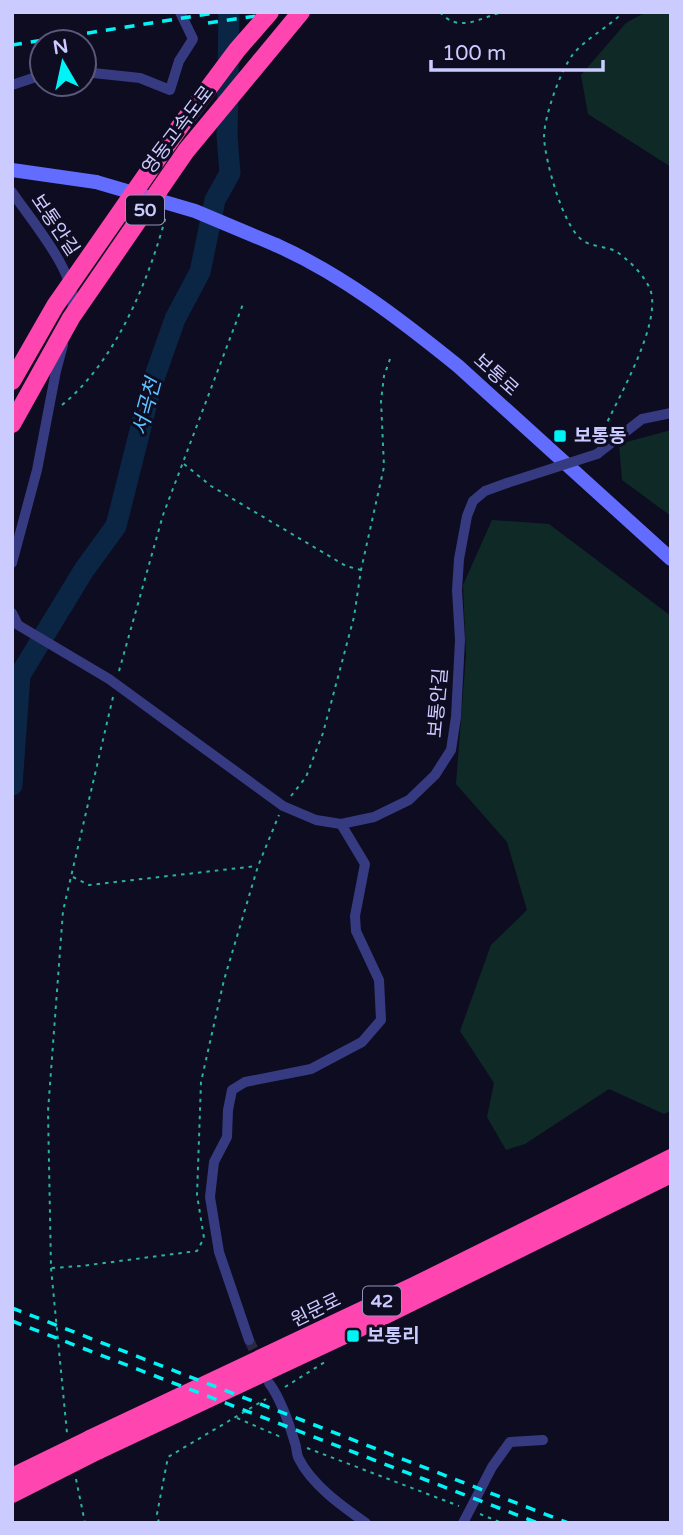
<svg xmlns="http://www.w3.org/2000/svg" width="683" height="1535" font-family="'Varela Round','Noto Sans KR',sans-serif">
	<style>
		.green { fill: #0f2a26 }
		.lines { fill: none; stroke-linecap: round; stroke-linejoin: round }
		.river { stroke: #0b2645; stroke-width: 21 }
		.street-tunnel { stroke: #2a2941; stroke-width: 10; stroke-dasharray: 10 5; stroke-linecap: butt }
		.path { stroke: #2ab39e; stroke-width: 2; stroke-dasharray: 3.5 5; stroke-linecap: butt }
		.street { stroke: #363a80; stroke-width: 10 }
		.secondary { stroke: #626dff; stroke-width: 14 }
		.highway { stroke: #ff46b0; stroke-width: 18 }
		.rail { stroke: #00f4f6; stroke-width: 3.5; stroke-dasharray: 10 9; stroke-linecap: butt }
		.street-bridge { stroke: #363a80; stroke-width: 10 }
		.secondary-bridge { stroke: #626dff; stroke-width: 14 }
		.highway-bridge { stroke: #ff46b0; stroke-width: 18 }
		.poi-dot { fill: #00f4f6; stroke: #0d0c20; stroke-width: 2.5 }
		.labels { text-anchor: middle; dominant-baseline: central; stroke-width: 6; stroke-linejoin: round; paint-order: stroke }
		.shield { fill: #0d0c20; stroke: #9392bc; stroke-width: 2 }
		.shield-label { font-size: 18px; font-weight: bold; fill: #cccbff }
		.street-label { font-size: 19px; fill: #cccbff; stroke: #0d0c20 }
		.poi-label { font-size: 19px; font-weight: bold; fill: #cccbff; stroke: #0d0c20; text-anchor: start }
		.water-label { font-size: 21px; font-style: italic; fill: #59c2ff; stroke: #0d0c20 }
	</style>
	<rect width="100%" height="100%" fill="#0d0c20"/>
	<!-- green -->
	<g class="green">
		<polygon points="646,12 671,12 671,167 588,114 581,75 626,23"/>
		<polygon points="671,430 671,516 622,480 619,444"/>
		<polygon points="492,520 549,524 671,616 671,1111 664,1114 609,1089 525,1144 506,1150 487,1117 494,1083 460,1031 491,945 527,910 507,842 456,784 466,655 463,585"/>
	</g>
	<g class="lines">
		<!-- river -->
		<polyline class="river" points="12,785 20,675 84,570 116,526 151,387 175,319 200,272 215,200 230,173 227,136 229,12"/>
		<!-- street-tunnel -->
		<polyline class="street-tunnel" points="249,1340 260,1363"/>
		<!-- path -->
		<g class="path">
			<path d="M440 12C458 33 478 19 502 12"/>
			<path d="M62 405C116 361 148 282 166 216"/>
			<path d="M604 437 603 431C618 398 660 327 651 292 647 278 629 260 617 252 607 246 591 247 582 240 563 226 545 161 544 137 544 117 561 68 574 53 588 37 609 27 623 12"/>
			<polyline points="184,464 211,486 346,566 361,570"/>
			<polyline points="119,671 163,515 243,304"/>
			<polyline points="113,697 63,911 48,1111 51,1268 81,1266 197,1251 204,1238 197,1195 201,1082 224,980 258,866 279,815"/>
			<polyline points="291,796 306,777 323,733 354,617 361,570 384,467 381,401 384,376 390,359"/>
			<polyline points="73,877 89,885 257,866"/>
			<polyline points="51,1268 67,1433"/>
			<polyline points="285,1387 328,1360"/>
			<polyline points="237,1418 283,1438"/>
			<polyline points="307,1448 459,1506"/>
			<polyline points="76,1479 85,1523"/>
			<polyline points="480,1514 502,1523"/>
			<polyline points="159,1523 157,1514 168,1457 266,1399"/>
		</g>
		<!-- street -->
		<g class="street">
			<polyline points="84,72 140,78 170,90 179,61 193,39 180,12"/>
			<polyline points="12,85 42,75"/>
			<path d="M12 192C31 220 81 278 72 310"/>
			<polyline points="597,454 642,419 671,413"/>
			<polyline points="12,563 37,470 56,371 63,345"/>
			<polyline points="12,613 18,625 109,679 283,806 316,820 341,824 374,817 409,800 435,775 451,750 456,717 460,640 457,590 459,559 467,516 473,501 485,491 507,483"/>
			<polyline points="249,1340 219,1252 210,1197 214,1162 227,1137 228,1110 232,1090 245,1082 311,1069 362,1042 381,1020 379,980 356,931 355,916 365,864 341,824"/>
			<path d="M269 1383C281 1399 289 1423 295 1443 297 1448 296 1454 299 1459 312 1485 342 1506 366 1523"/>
			<polyline points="463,1523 492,1467 510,1442 543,1440"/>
		</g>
		<!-- secondary -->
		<g class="secondary">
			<polyline points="12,170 96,182"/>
			<path d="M276 245C343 275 401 320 458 366L671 559"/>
		</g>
		<!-- highway -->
		<g class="highway">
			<polyline points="90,1439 414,1286 671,1158"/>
			<polyline points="99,1450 357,1329 671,1174"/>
		</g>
		<!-- rail -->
		<g class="rail">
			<polyline points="208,23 284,12"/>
			<polyline points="12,45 221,12"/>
			<polyline points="12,1308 568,1523"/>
			<polyline points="12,1321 538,1523"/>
		</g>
		<!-- street-bridge -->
		<polyline class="street-bridge" points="507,483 597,454"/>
		<!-- secondary-bridge -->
		<polyline class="secondary-bridge" points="96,182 195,211 276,245"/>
		<!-- highway-bridge -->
		<g class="highway-bridge">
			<polyline points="12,381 55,306 181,125 237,50 270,12"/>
			<polyline points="12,424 71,318 186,151 301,12"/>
			<polyline points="12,1477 90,1439"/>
			<polyline points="12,1494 99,1450"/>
		</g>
	</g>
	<!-- markers -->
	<g class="poi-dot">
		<rect x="553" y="429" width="14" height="14" rx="3.5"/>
		<rect x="346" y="1329" width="14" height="14" rx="3.5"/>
	</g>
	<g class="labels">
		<!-- shield labels -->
		<g class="shield">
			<rect x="126" y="195.5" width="38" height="29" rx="5"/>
			<rect x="363" y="1286.5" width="38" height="29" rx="5"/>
		</g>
		<g class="shield-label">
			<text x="145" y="210">50</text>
			<text x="382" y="1301">42</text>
		</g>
		<!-- street labels -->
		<g class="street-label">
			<text transform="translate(178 130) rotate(-53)">영동고속도로</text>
			<text transform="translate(55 225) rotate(56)">보통안길</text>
			<text transform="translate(496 375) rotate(42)">보통로</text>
			<text transform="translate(438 703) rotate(-85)">보통안길</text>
			<text transform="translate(316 1310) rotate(-26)">원문로</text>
		</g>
		<!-- poi labels -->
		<g class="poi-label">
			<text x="574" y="436">보통동</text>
			<text x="367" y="1336">보통리</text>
		</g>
		<!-- water labels -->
		<g class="water-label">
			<text transform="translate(147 407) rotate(-75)">서곡천</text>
		</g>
	</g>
	<!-- border -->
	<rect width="683" height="1535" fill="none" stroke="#cccbff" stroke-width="28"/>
	<!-- north arrow -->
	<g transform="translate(63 63) rotate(351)"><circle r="33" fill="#0d0c20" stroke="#595879" stroke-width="2"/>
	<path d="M0-5L12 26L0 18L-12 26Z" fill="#00f4f6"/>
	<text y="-10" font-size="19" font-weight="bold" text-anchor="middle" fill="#cccbff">N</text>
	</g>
	<!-- scale -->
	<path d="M431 60v10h172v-10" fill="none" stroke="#cccbff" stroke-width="3.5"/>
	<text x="442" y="60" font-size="21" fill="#cccbff" stroke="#0d0c20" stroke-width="5" paint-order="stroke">100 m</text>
</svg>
